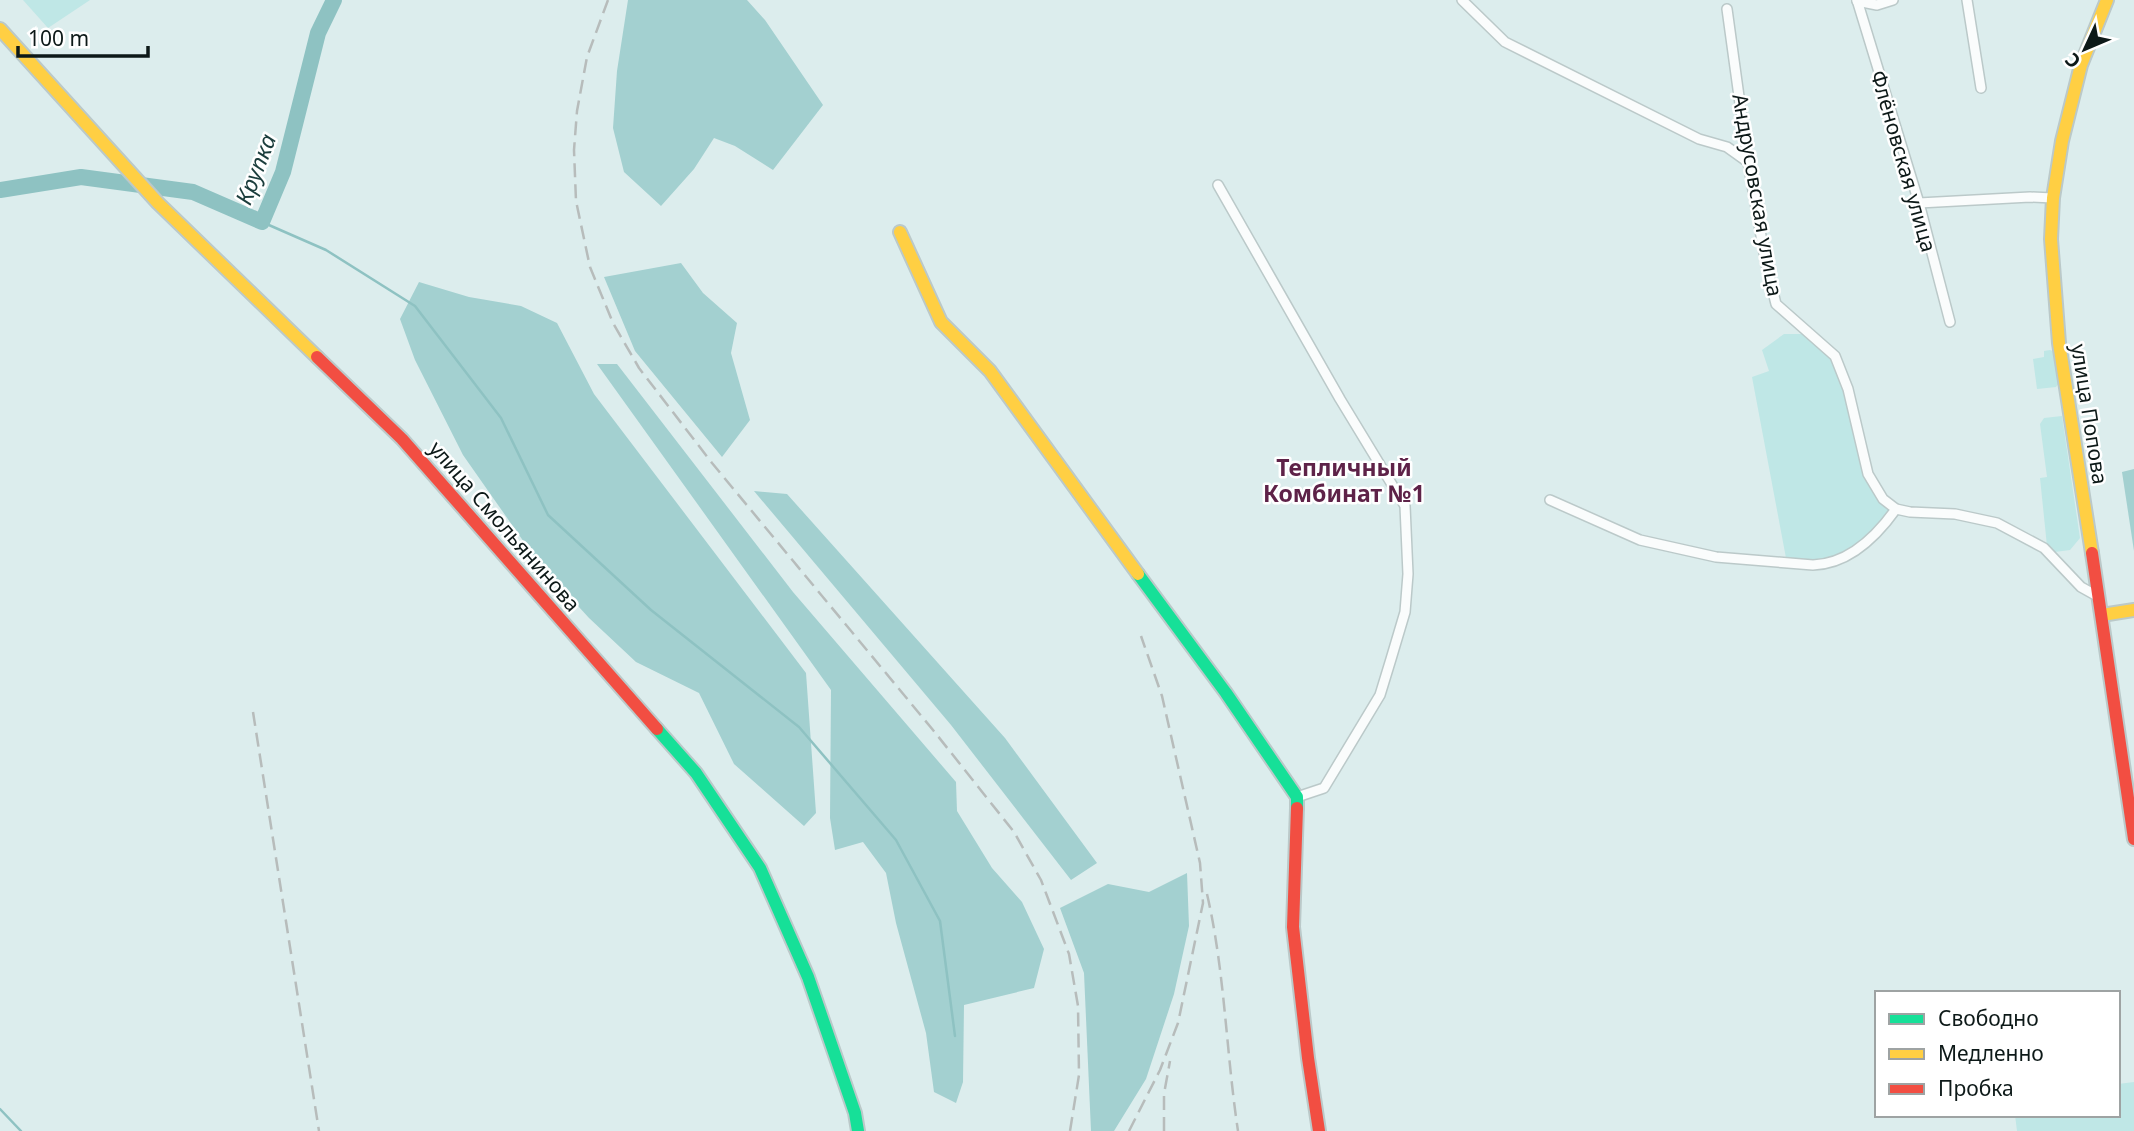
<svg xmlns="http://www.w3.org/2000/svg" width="2134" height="1131" font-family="'Noto Sans',sans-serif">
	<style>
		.green { fill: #bfe7e6 }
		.forest { fill: #a3d0d0 }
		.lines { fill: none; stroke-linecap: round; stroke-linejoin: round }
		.stream { stroke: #8ec2c2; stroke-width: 2.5 }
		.river { stroke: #8ec2c2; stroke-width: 16 }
		.street-casing { stroke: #bbc9c9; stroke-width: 12 }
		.fast-casing { stroke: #bbc9c9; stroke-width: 16 }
		.slow-casing { stroke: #bbc9c9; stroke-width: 16 }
		.jam-casing { stroke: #bbc9c9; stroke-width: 16 }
		.street { stroke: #fafcfc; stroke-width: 9 }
		.fast { stroke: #16e098; stroke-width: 12 }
		.slow { stroke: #ffcf43; stroke-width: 12 }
		.jam { stroke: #f24e42; stroke-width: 12 }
		.rail { stroke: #b7bcbb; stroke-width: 2.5; stroke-dasharray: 14 7; stroke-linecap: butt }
		.labels { text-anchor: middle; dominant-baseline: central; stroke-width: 5; stroke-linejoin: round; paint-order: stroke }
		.street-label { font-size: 21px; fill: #0d1918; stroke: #fff }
		.water-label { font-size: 23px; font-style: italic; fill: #1b3d3c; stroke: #fff }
		.neighbourhood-label { font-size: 23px; font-weight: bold; fill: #5e2248; stroke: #fff }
	</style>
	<rect width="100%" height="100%" fill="#dceded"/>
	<!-- green -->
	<g class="green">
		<polygon points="23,0 90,0 48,28"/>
		<path d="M1784 334H1802L1830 358 1844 390 1863 475 1879 500 1890 511C1875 532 1851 555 1825 561 1813 563 1798 560 1786 558L1752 377 1769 371 1762 350Z"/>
		<polygon points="2050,350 2055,352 2059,383 2056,387 2037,389 2033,359 2044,357 2044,351"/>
		<polygon points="2062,416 2080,538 2070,550 2055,552 2047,546 2040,478 2047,477 2040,424 2044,418"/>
		<polygon points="2134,1082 2134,1131 2017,1131 2015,1115 2118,1115 2118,1084"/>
	</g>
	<!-- forest -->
	<g class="forest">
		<polygon points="628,0 747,0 765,20 823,105 773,170 735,146 714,138 694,169 661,206 624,172 613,128 617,71"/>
		<polygon points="681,263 703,293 737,323 731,353 750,420 722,457 635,351 604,277"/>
		<polygon points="419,282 469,297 521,306 557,323 594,394 806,673 816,813 804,826 734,764 699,693 636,662 589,618 538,562 463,455 415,360 400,319"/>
		<polygon points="597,364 617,364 793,592 956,782 957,811 992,868 1022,902 1044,949 1034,988 964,1005 963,1082 956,1103 934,1092 926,1033 896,923 886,873 863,842 835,850 830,818 831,690"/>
		<polygon points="2134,469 2134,551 2122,472"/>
		<polygon points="754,491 787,494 1005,738 1097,863 1071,880 951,725"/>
		<polygon points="1187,873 1189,926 1174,994 1146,1079 1114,1131 1091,1131 1084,973 1060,908 1108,884 1149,892"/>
	</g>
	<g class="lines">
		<!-- stream -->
		<g class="stream">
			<polyline points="262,222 326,250 415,306 501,418 548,515 651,610 799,727 896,840 940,921 955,1036"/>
			<polyline points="0,1109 21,1131"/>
		</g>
		<!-- river -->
		<polyline class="river" points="0,190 81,177 193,192 262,222 283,172 318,33 334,0"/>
		<defs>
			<g id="street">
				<polyline points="1462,0 1505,42 1699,139 1727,147 1748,162"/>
				<polyline points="1857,0 1919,203 1950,322"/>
				<polyline points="1967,0 1981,88"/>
				<polyline points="1857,1 1877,5 1893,0"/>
				<polyline points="1727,9 1748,162 1766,264 1776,304 1835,356 1848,389 1868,474 1883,499 1896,509 1910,512 1955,514 1997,523 2044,548 2081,587 2099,597"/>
				<polyline points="1218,185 1340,399 1405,506 1408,574 1405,612 1391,659 1380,695 1324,788 1297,797"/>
				<polyline points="1919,203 2030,197 2053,198"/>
				<path d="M1550 500 1640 540 1716 557 1813 565C1848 564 1876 537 1896 509"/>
			</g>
			<g id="fast">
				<polyline points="1138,574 1226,693 1297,797 1297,808"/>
				<polyline points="657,729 696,773 760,868 808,977 855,1113 858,1131"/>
			</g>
			<g id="slow">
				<polyline points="0,29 158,203 317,357"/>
				<polyline points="900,232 941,322 990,371 1138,574"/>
				<polyline points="2092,553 2059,343 2051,239 2053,198 2062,141 2081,65 2107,0"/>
				<polyline points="2102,615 2134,610"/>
			</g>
			<g id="jam">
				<polyline points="317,357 402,439 657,729"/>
				<polyline points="2092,553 2134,839"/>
				<polyline points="1297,808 1293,927 1308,1058 1319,1131"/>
			</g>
		</defs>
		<!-- street casing -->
		<use href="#street" class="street-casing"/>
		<!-- fast casing -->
		<use href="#fast" class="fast-casing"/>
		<!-- slow casing -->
		<use href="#slow" class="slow-casing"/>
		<!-- jam casing -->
		<use href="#jam" class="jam-casing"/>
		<!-- street -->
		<use href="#street" class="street"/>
		<!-- fast -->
		<use href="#fast" class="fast"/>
		<!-- slow -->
		<use href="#slow" class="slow"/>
		<!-- jam -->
		<use href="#jam" class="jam"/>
		<!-- rail -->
		<g class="rail">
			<polyline points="608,0 587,57 577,111 574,150 576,201 590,267 613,323 639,368 712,463 933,730 1014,832 1041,880 1069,954 1078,1006 1079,1075 1070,1131"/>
			<polyline points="253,712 319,1131"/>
			<path d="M1207 894C1225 972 1226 1052 1238 1131"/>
			<polyline points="1129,1131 1160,1070 1178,1023 1203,903 1200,863 1162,696 1141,636"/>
			<polyline points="1164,1131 1164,1094 1170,1061"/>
		</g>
	</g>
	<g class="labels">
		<!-- street labels -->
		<g class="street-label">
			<text transform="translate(1904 161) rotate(74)">Флёновская улица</text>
			<text transform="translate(1758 195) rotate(80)">Андрусовская улица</text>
			<text transform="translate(2090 414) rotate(81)">улица Попова</text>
			<text transform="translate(505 526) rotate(49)">улица Смольянинова</text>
		</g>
		<!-- water labels -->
		<g class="water-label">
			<text transform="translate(255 169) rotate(-69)">Крупка</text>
		</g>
		<!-- neighbourhood labels -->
		<g class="neighbourhood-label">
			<text x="1344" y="467">Тепличный<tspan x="1344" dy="26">Комбинат №1</tspan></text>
		</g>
	</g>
	<!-- legend -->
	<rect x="1875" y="991" width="245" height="126" fill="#ffffff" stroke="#9ea3a3" stroke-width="2"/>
	<rect x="1889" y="1014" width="35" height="10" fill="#16e098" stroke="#9ea3a3" stroke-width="2"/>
	<text x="1938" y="1026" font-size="21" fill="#0d1918">Свободно</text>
	<rect x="1889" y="1049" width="35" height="10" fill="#ffcf43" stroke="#9ea3a3" stroke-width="2"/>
	<text x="1938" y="1061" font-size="21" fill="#0d1918">Медленно</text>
	<rect x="1889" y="1084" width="35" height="10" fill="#f24e42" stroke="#9ea3a3" stroke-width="2"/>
	<text x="1938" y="1096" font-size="21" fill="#0d1918">Пробка</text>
	<!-- north arrow -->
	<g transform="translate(2085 49) rotate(226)" stroke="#ffffff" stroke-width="5" paint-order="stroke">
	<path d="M0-5L12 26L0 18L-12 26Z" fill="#0d1918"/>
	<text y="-10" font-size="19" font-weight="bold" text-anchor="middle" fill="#0d1918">С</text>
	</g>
	<!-- scale -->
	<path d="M18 46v10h130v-10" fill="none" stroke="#0d1918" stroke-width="3.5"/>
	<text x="28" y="46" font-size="21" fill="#0d1918" stroke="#ffffff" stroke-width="5" paint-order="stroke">100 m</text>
</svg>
